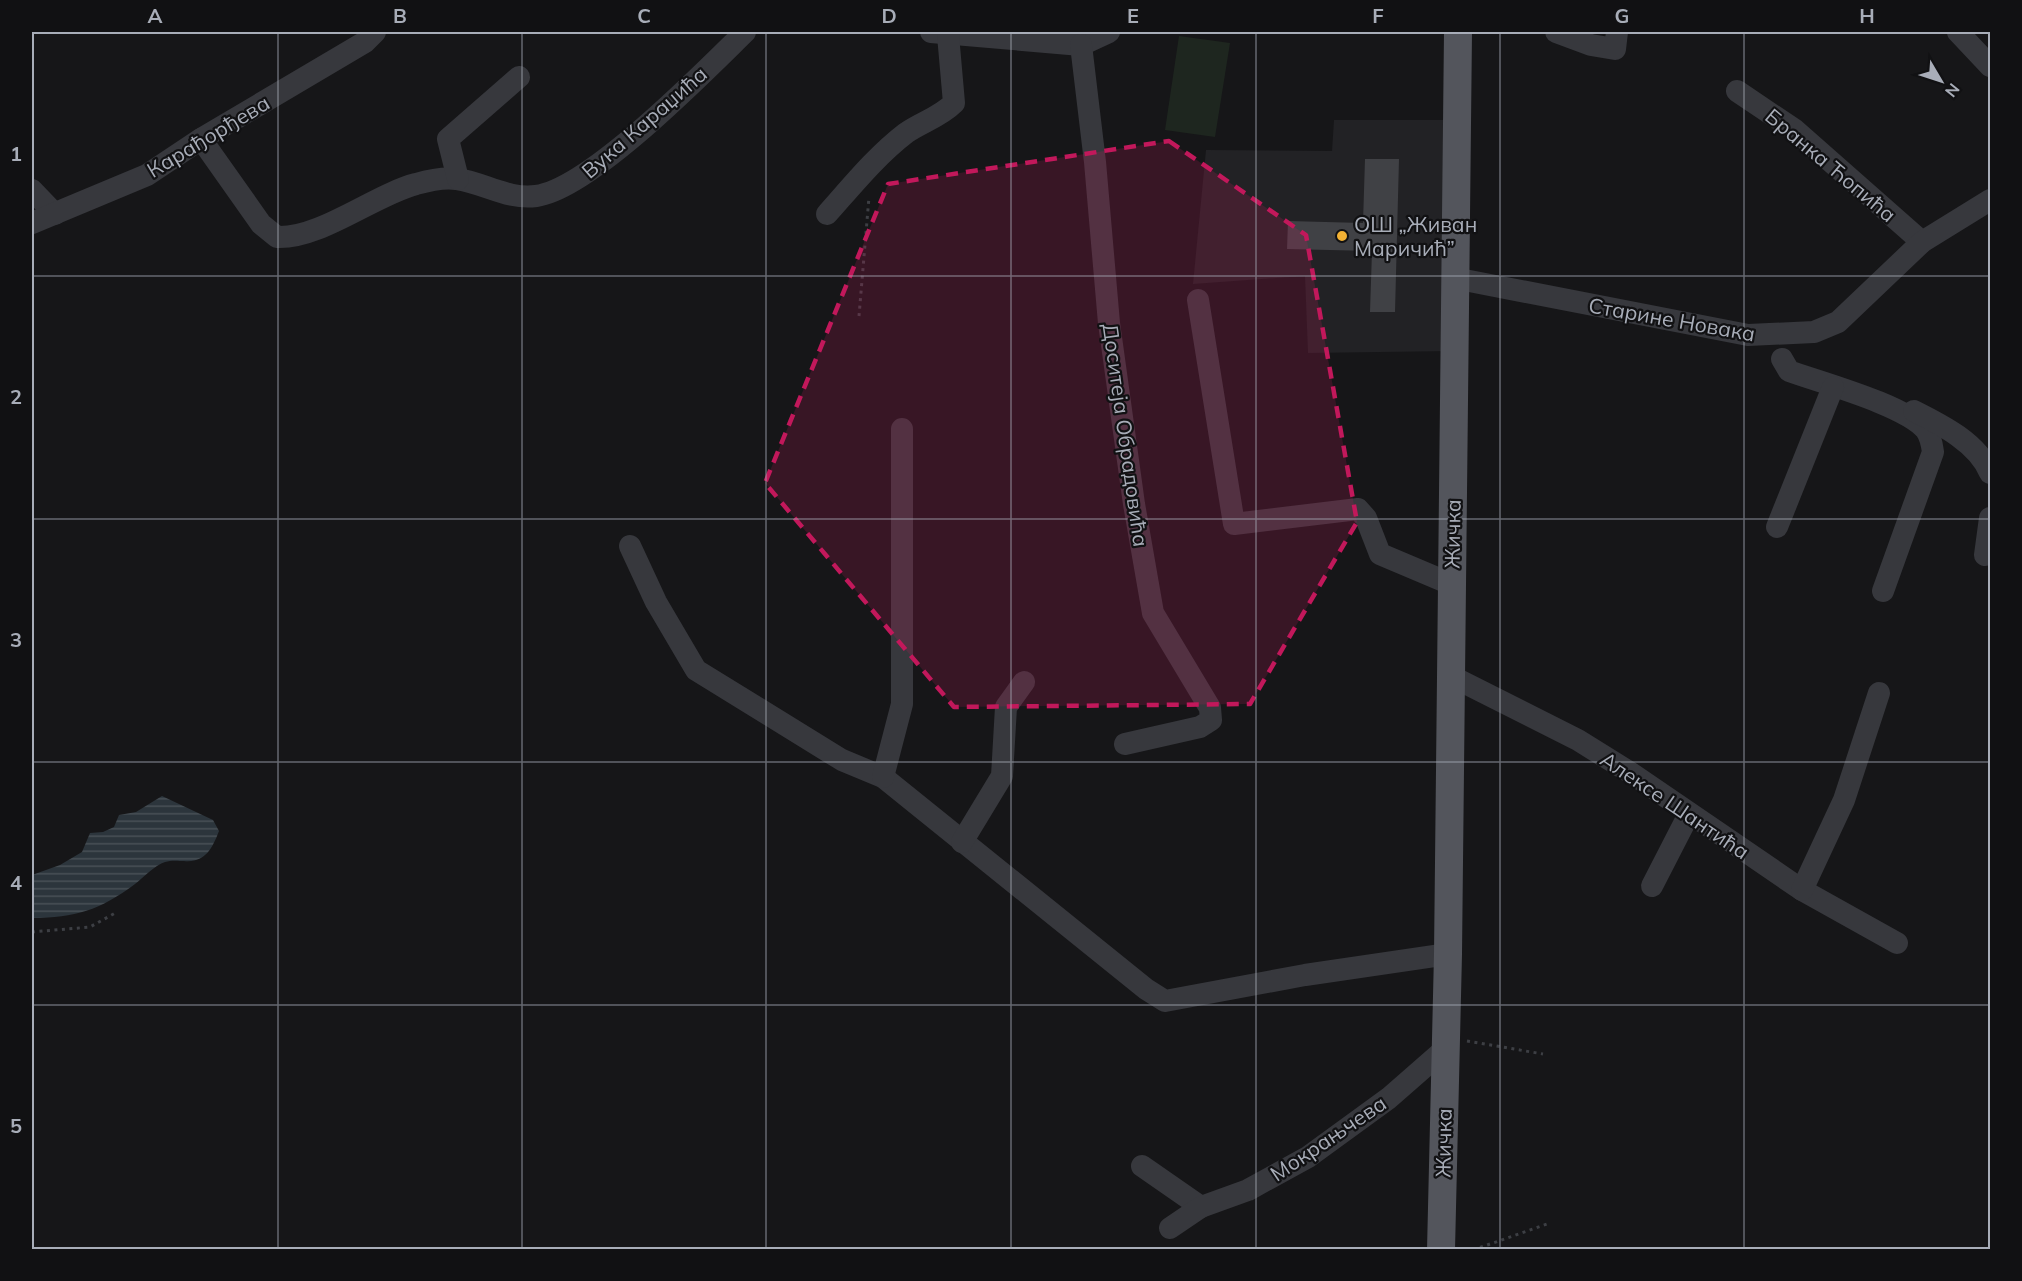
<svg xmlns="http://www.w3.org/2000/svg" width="2022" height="1281" font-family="Mulish,sans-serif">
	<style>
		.built { fill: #222225 }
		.green { fill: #1e261f }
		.water { fill: url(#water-rules) }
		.building { fill: #404145 }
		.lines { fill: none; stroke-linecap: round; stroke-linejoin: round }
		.path { stroke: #3d3f44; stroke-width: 3; stroke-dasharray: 3 4.5; stroke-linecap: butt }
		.minor { stroke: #37383d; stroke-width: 22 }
		.major { stroke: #53555c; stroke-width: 28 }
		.marked { fill: #c2185b; fill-opacity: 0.2; stroke: #c2185b; stroke-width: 4.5; stroke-dasharray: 12 8; stroke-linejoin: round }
		.grid { fill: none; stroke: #a8adb8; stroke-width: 1.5; stroke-opacity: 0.55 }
		.poi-dot { fill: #f2b134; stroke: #111113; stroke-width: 2 }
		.labels { text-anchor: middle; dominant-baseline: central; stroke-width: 4.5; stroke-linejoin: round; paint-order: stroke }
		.street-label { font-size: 21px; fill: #a8adb8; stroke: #111113 }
		.poi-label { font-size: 21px; fill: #a8adb8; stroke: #111113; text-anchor: start }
		.neatline { fill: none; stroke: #a8adb8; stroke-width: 2 }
		.grid-label { font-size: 20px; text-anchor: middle; font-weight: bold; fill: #a8adb8 }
	</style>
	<defs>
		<pattern id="water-rules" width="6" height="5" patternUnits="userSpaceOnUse" patternTransform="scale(1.5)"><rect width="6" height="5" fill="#2c353c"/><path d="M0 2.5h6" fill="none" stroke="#485056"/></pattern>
	</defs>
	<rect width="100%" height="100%" fill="#161618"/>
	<!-- built -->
	<polygon class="built" points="1334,120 1456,120 1453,351 1308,353 1305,276 1193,284 1206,150 1332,151"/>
	<!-- green -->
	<polygon class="green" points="1179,36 1230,43 1215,137 1165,130"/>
	<!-- water -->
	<path class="water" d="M162 796 213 820 219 831C212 849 205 863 184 861 179 861 171 860 165 862 155 865 144 877 135 884 100 910 75 918 32 918V875L60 865 82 852 90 833 103 832 114 827 119 815 136 812Z"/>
	<!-- building -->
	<polygon class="building" points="1365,159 1399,159 1395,312 1370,312 1372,251 1287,249 1288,221 1363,223"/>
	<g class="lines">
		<!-- path -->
		<g class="path">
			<polyline points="859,316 869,197"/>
			<polyline points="32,932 90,927 117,912"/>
			<polyline points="1467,1041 1543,1054"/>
			<polyline points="1473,1250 1547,1224"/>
		</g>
		<!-- minor -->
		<g class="minor">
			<polyline points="931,32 1081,45 1109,32"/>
			<polyline points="1556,32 1591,45 1615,49 1617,32"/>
			<polyline points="1958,32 1990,66"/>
			<polyline points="1081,45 1095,162 1109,323 1134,504 1153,613 1210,708 1211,720 1200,727 1125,744"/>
			<polyline points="1737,91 1795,130 1922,242"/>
			<path d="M201 139 261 224 277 237C320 239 374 195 416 184 430 180 443 177 457 179 484 183 509 200 536 196 590 189 704 72 745 32"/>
			<polyline points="458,179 448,139 519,77"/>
			<polyline points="32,190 55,214"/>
			<path d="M827 214C852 186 876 156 906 133 922 122 940 117 954 103L948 35"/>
			<polyline points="32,223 147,175 201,139 365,42 375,32"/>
			<polyline points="1454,278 1748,335 1814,332 1838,322 1922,242 1990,200"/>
			<polyline points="1198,300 1234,524 1358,509 1366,518 1380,554 1451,584"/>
			<path d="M1782 359 1789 371C1822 383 1905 405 1926 430 1931 437 1932 445 1933 452L1883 591"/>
			<path d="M1914 411C1942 425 1978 443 1990 473"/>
			<polyline points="1777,527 1833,387"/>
			<polyline points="630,546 656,602 696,670 842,760 883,777 1146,989 1165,1001 1305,975 1448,954"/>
			<polyline points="1985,555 1990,518"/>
			<polyline points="1449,675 1578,740 1631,773 1802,890 1897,943"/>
			<polyline points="883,777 902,704 902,429"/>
			<polyline points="962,842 1002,776 1006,707 1024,682"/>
			<polyline points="1652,886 1689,814"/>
			<polyline points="1802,890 1844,800 1879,693"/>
			<polyline points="1142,1166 1201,1207"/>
			<polyline points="1170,1228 1201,1207 1248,1190 1308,1157 1389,1098 1445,1049"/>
		</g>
		<!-- major -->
		<polyline class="major" points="1441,1250 1448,954 1458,32"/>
	</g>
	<!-- marked area -->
	<path class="marked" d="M1169 141 1306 235 1357 522 1250 704 954 707 765 483 888 184Z"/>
	<!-- grid -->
	<path class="grid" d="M278 32V1250M522 32V1250M766 32V1250M1011 32V1250M1256 32V1250M1500 32V1250M1744 32V1250M32 276H1990M32 519H1990M32 762H1990M32 1005H1990"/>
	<!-- markers -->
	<circle class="poi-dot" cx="1342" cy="236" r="6"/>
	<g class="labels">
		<!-- street labels -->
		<g class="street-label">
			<text transform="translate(644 122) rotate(-41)">Вука Караџића</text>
			<text transform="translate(208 136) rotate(-31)">Карађорђева</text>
			<text transform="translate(1831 165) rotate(40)">Бранка Ћопића</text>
			<text transform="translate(1672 319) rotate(10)">Старине Новака</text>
			<text transform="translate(1126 435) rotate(82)">Доситеја Обрадовића</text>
			<text transform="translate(1452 534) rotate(-89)">Жичка</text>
			<text transform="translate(1675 805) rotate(34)">Алексе Шантића</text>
			<text transform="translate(1328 1138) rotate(-34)">Мокрањчева</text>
			<text transform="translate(1443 1143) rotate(-89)">Жичка</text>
		</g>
		<!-- poi labels -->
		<g class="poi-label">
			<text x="1354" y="224">ОШ „Живан<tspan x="1354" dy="24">Маричић”</tspan></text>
		</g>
	</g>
	<!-- border -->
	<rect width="2022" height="1281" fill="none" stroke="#111113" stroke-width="66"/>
	<!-- north arrow -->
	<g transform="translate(1941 81) rotate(129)" stroke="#111113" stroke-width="4.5" paint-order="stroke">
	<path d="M0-4.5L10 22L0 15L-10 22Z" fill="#a8adb8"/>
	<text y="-9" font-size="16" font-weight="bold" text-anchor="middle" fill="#a8adb8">N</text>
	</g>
	<rect x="33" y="33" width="1956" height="1215" class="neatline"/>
	<g class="grid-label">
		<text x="155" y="23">A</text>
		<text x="400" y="23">B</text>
		<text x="644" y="23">C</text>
		<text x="889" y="23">D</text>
		<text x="1133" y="23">E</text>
		<text x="1378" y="23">F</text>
		<text x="1622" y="23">G</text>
		<text x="1867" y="23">H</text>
		<text x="16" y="161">1</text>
		<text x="16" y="404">2</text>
		<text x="16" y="647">3</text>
		<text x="16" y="890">4</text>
		<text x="16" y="1133">5</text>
	</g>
</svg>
